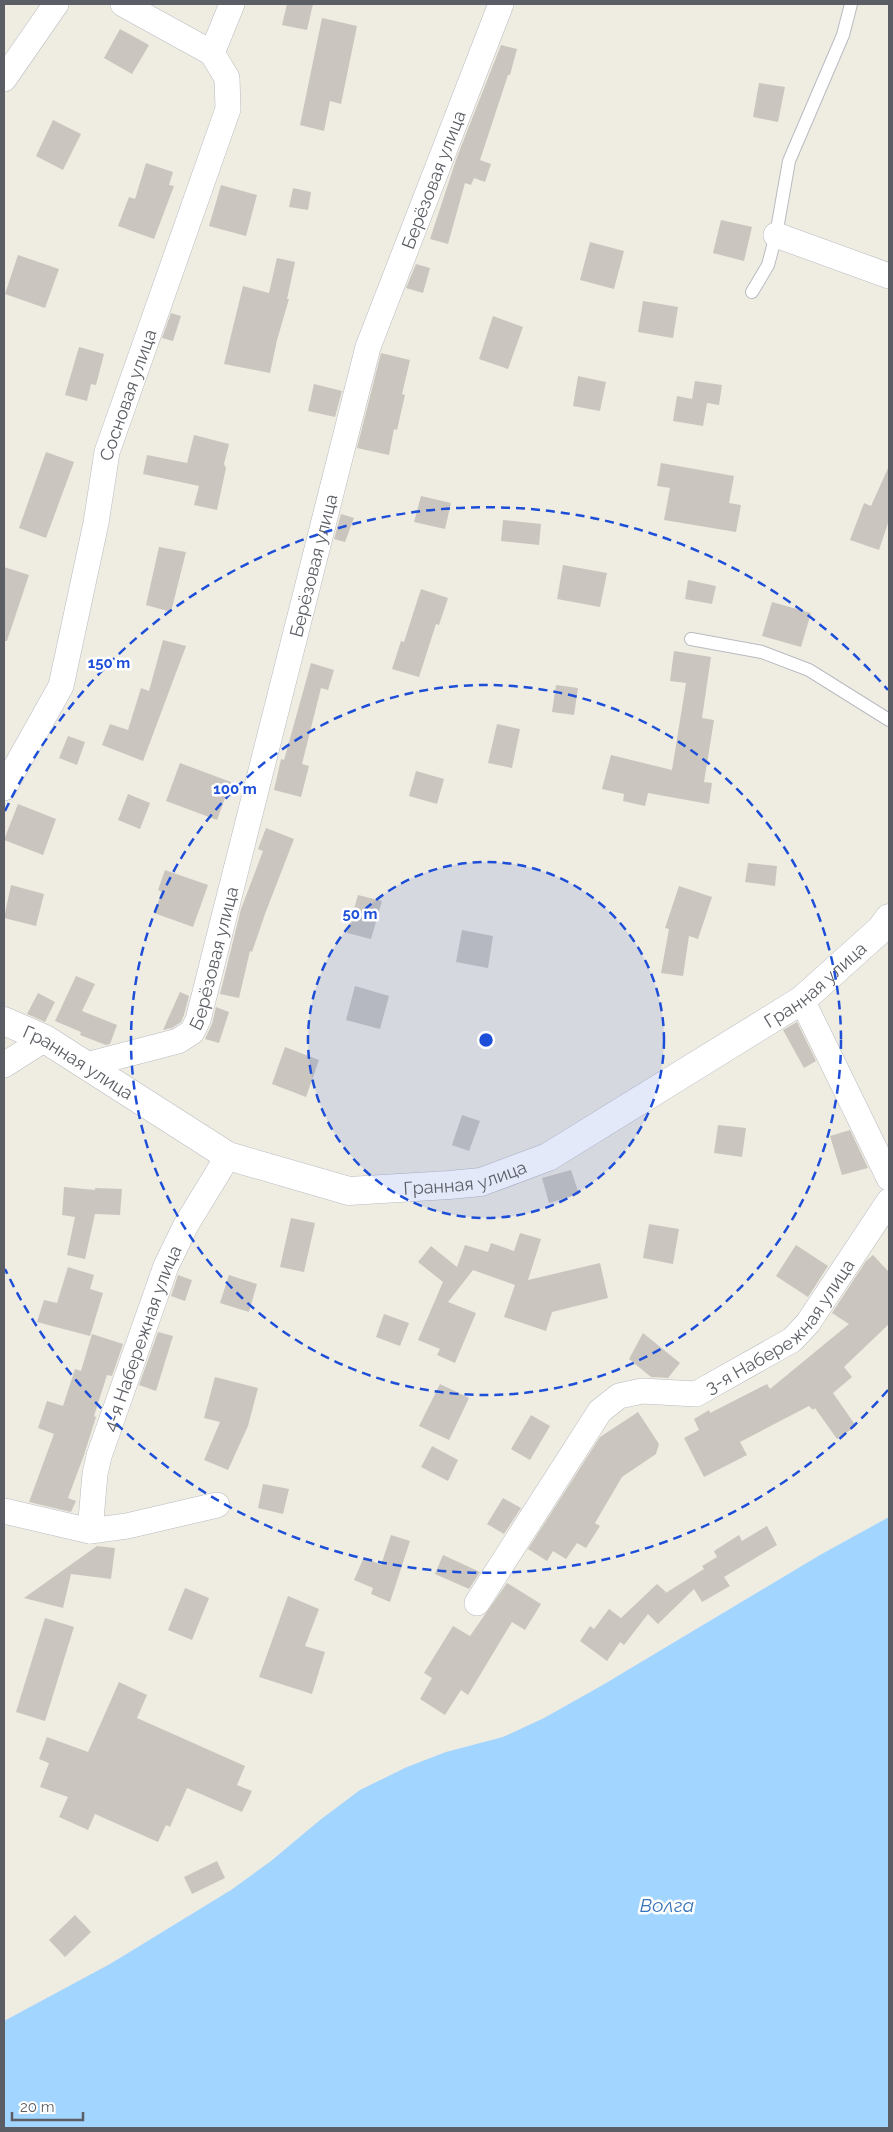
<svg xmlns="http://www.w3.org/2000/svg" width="893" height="2132" font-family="Raleway,sans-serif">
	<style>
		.water { fill: #a2d5ff }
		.building { fill: #cac6bf }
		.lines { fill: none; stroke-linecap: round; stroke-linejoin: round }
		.service-casing { stroke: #b8bbc0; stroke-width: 14 }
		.minor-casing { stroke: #b8bbc0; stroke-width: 26 }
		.tertiary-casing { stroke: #b8bbc0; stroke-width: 29 }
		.service { stroke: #fff; stroke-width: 12 }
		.minor { stroke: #fff; stroke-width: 25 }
		.tertiary { stroke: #fff; stroke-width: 28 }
		.ring { fill: none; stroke: #1d4ed8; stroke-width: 2.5; stroke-dasharray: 9 6 }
		.labels { text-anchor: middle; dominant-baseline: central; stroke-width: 5; stroke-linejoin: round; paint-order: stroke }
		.street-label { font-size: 18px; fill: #5b5f65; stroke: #fff }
		.water-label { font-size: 19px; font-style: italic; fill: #3674ba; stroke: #fff }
		.centre { fill: #1d4ed8; stroke: #fff; stroke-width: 2.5 }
		.ring-label { font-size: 15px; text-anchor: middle; font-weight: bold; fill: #1d4ed8; stroke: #fff; stroke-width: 5; stroke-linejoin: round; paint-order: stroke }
	</style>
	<rect width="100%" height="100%" fill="#efece2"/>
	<!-- water -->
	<polygon class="water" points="889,1517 889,2128 4,2128 4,2021 110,1964 231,1890 271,1861 320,1820 360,1790 407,1767 446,1752 503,1737 544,1718 601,1686 820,1555"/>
	<!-- building -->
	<g class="building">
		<polygon points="287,4 313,4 307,30 282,25"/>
		<polygon points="322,18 357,26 341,104 330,101 324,131 300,125"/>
		<polygon points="120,29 149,45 132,74 104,58"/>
		<polygon points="501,45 517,49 510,75 508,75 480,160 491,164 485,182 474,178 471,185 465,183 448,244 430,239 457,157"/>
		<polygon points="759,83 785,87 778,122 753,117"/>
		<polygon points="53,120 81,134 63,170 36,156"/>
		<polygon points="146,163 173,172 169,185 174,186 154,239 118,226 129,197 135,199"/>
		<polygon points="221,185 257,195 246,236 209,226"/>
		<polygon points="293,188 311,192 308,210 289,207"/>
		<polygon points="721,220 752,227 744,261 713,253"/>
		<polygon points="590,242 624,251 614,289 580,280"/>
		<polygon points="18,255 59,269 45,308 5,294"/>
		<polygon points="277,258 295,262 287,299 289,299 277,340 270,373 224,364 243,286 269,293"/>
		<polygon points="416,264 430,268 423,293 406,288"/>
		<polygon points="643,301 678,307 673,338 638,332"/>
		<polygon points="171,313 181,316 173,341 162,338"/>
		<polygon points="493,316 523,327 508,369 479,359"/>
		<polygon points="79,347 104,354 96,385 91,384 87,401 65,395"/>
		<polygon points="381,353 410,360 402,394 405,395 397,430 394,429 389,455 357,448"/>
		<polygon points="578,376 606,382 600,411 573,406"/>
		<polygon points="695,381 722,385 719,405 707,403 703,426 673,421 677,396 692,399"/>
		<polygon points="314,384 342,391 335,417 308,411"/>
		<polygon points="194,435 229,444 224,464 226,468 217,510 194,505 199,486 143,474 147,455 187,463"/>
		<polygon points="46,452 74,462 46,538 19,528"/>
		<polygon points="661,463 734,476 729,503 741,505 736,532 664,520 670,488 657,486"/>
		<polygon points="889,466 889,520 879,550 850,540 864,503 871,506"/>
		<polygon points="421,496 451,503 445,529 414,522"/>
		<polygon points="341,514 354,518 345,542 334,539"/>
		<polygon points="503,520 541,524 539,545 501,541"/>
		<polygon points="159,547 186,552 171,612 146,605"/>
		<polygon points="563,565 607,573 600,607 557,599"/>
		<polygon points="4,567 29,575 7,641 4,641"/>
		<polygon points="688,580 716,586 712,604 685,599"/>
		<polygon points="421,589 448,598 439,625 436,624 419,677 392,669 401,641 404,642"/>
		<polygon points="772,602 811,613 801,647 762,636"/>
		<polygon points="163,640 186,646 143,761 102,745 110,724 128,730 141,688 149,691"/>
		<polygon points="674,651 711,657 702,718 714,720 704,782 712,783 709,804 648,793 645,806 623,801 624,794 602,789 611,755 672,770 686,683 670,681"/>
		<polygon points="311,663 334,670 328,690 321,688 302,764 309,766 301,797 274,790 281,759 284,760"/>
		<polygon points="556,685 578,688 574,715 552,712"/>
		<polygon points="497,724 520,729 512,768 488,763"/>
		<polygon points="68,736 85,742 77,765 59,758"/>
		<polygon points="180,763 231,782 217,820 166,801"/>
		<polygon points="416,771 444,779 437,804 409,796"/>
		<polygon points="128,794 150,803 140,829 118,820"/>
		<polygon points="18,804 56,819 43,855 4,840"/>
		<polygon points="266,828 294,839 265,914 252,952 250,951 239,998 220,994 241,909 263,851 258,849"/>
		<polygon points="748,863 777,866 775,886 745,882"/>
		<polygon points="165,870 208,885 193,927 154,913 162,892 158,890"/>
		<polygon points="11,885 44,894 36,926 4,918"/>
		<polygon points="679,886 712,897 698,939 689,936 683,976 661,973 669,929 665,928"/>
		<polygon points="358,895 382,901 371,939 347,933"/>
		<polygon points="462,930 493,936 488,968 456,962"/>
		<polygon points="76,976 95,984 82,1011 117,1025 110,1044 106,1045 80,1035 81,1032 55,1021"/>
		<polygon points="355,986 389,996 380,1029 346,1020"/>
		<polygon points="180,992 189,996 184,1015 181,1022 172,1028 163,1030"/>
		<polygon points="38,993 55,1002 45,1022 27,1014"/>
		<polygon points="216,1007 229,1012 219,1043 205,1039 212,1024"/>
		<polygon points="797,1022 816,1061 804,1068 783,1030"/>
		<polygon points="285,1047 319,1060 306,1097 272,1084"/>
		<polygon points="462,1115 480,1121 469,1151 452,1145"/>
		<polygon points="718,1125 746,1128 742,1157 714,1153"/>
		<polygon points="850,1130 868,1168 842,1175 830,1136"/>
		<polygon points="571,1170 579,1194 549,1203 542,1178"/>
		<polygon points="64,1187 95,1190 95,1188 122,1189 120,1215 95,1214 85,1259 67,1255 75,1217 62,1215"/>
		<polygon points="291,1218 315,1223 304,1272 280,1267"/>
		<polygon points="649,1224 679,1229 673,1264 643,1258"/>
		<polygon points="520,1233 541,1239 528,1280 600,1263 608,1298 552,1312 546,1331 504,1317 515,1285 473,1270 448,1302 476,1313 455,1363 437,1355 440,1349 418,1340 443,1282 418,1262 431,1246 457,1267 465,1245 488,1252 491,1243 514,1251"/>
		<polygon points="796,1245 828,1266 808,1297 776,1276"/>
		<polygon points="873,1255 889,1272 889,1324 844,1367 852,1377 833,1393 856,1426 837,1439 815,1408 813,1410 809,1406 740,1442 747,1455 704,1477 684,1438 699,1430 694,1419 709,1410 710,1413 767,1384 770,1389 849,1324 832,1313 866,1261"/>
		<polygon points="68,1267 94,1275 90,1289 103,1293 90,1336 37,1322 44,1300 57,1303"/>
		<polygon points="178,1275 192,1280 185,1301 171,1296"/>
		<polygon points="229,1275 257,1284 249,1312 220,1303"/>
		<polygon points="384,1314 409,1323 400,1346 376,1337"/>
		<polygon points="158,1332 173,1336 156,1391 139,1385"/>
		<polygon points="643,1333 680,1363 668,1378 651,1377 629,1359"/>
		<polygon points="92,1334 123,1344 112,1376 107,1375 94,1416 96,1417 84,1455 68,1498 76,1501 71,1512 29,1502 54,1434 38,1428 47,1401 63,1406 75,1369 81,1371"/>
		<polygon points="215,1377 258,1388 248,1426 228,1470 204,1460 220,1422 204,1418"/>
		<polygon points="440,1384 469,1398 449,1440 419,1426"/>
		<polygon points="638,1412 659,1444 656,1454 622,1477 595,1523 600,1526 586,1548 577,1543 566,1559 553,1551 547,1561 528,1549 600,1437"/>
		<polygon points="531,1415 550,1426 530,1460 511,1449"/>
		<polygon points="432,1446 458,1460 448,1481 421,1467"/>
		<polygon points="263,1484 289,1489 283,1514 258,1508"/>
		<polygon points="503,1498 521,1508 504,1534 487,1524"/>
		<polygon points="767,1526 777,1545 724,1577 730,1586 702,1602 694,1589 658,1624 648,1614 624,1645 620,1642 607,1661 580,1641 590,1626 594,1629 609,1609 621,1618 657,1584 666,1592 664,1594 704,1569 702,1566 717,1557 714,1551 739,1535 742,1541"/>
		<polygon points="391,1535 410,1541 390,1602 371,1594 373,1588 354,1580 364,1557 381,1565"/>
		<polygon points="97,1546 115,1548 111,1579 71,1574 63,1608 24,1598"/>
		<polygon points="443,1555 480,1572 469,1589 435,1574"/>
		<polygon points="507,1583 541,1604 525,1630 512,1622 468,1695 461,1690 445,1715 420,1699 432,1678 424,1673 453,1626 470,1636"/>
		<polygon points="185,1588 209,1598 192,1640 168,1630"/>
		<polygon points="288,1596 319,1609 305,1646 325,1652 312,1694 259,1677"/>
		<polygon points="45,1618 74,1627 45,1721 16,1712"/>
		<polygon points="119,1682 147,1695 137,1718 245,1766 237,1785 252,1791 242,1812 187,1788 170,1827 166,1825 158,1842 95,1814 88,1830 59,1817 68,1797 40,1787 49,1763 39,1759 47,1737 88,1752"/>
		<polygon points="217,1861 225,1878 192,1894 184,1877"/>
		<polygon points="75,1915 91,1932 65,1957 49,1940"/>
	</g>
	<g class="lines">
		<defs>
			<g id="service">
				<polyline points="752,292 768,265 776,235 789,161 843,35 851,4"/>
				<polyline points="691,639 762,652 809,670 889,720"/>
			</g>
			<g id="minor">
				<polyline points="123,4 212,53"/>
				<polyline points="4,79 56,4"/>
				<polyline points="776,235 889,276"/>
				<path id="s1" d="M4 788 61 686 96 523 107 452 228 109 227 78 212 53 232 4"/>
				<polyline points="802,1000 889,1178"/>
				<polyline points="4,1065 45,1039"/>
				<path id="s2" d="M86 1065 178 1041 192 1032 198 1020 368 347 501 4"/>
				<polyline points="4,1511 90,1531 127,1526 217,1505"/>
				<path id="s3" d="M90 1531 95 1474 99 1456 166 1266 186 1225 228 1156"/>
				<path id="s4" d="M477 1603 600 1411 619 1396 642 1391 696 1394 792 1340 808 1323 889 1201"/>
			</g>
			<g id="tertiary">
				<path id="s5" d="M4 1021 45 1039 228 1156 349 1191 449 1185 481 1182 548 1157 802 1000 881 929 889 918"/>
			</g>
		</defs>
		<!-- service casing -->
		<use href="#service" class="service-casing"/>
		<!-- minor casing -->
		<use href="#minor" class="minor-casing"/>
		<!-- tertiary casing -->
		<use href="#tertiary" class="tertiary-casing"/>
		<!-- service -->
		<use href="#service" class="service"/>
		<!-- minor -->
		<use href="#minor" class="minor"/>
		<!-- tertiary -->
		<use href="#tertiary" class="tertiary"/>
	</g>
	<!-- distance rings -->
	<circle cx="486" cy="1040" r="178" fill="#1d4ed8" fill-opacity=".12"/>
	<g class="ring">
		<circle cx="486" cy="1040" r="178"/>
		<circle cx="486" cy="1040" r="355"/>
		<path d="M888 1390A533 533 0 0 1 5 1269M5 811A533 533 0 0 1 888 690"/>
	</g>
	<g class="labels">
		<!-- street labels -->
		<g class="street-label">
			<text stroke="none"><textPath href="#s2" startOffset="999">Берёзовая улица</textPath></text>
			<text stroke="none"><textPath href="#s1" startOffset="416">Сосновая улица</textPath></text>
			<text stroke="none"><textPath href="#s2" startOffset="594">Берёзовая улица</textPath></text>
			<text stroke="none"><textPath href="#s2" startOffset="189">Берёзовая улица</textPath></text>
			<text stroke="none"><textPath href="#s5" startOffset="910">Гранная улица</textPath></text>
			<text stroke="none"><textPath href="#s5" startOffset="85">Гранная улица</textPath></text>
			<text stroke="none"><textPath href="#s5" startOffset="505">Гранная улица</textPath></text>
			<text stroke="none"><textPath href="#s4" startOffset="440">3-я Набережная улица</textPath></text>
			<text stroke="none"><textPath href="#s3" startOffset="201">4-я Набережная улица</textPath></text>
		</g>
		<!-- water labels -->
		<g class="water-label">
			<text x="667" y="1905">Волга</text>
		</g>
	</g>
	<circle cx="486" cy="1040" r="8" class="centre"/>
	<g class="ring-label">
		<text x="109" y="668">150 m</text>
		<text x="235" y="794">100 m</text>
		<text x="360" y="919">50 m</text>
	</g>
	<!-- border -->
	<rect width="893" height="2132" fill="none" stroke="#5b5f65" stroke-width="10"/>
	<!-- scale -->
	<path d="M12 2112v8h71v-8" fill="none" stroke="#5b5f65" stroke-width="2.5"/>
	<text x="20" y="2112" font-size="15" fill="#5b5f65" stroke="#ffffff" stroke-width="4" paint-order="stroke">20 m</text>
</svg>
